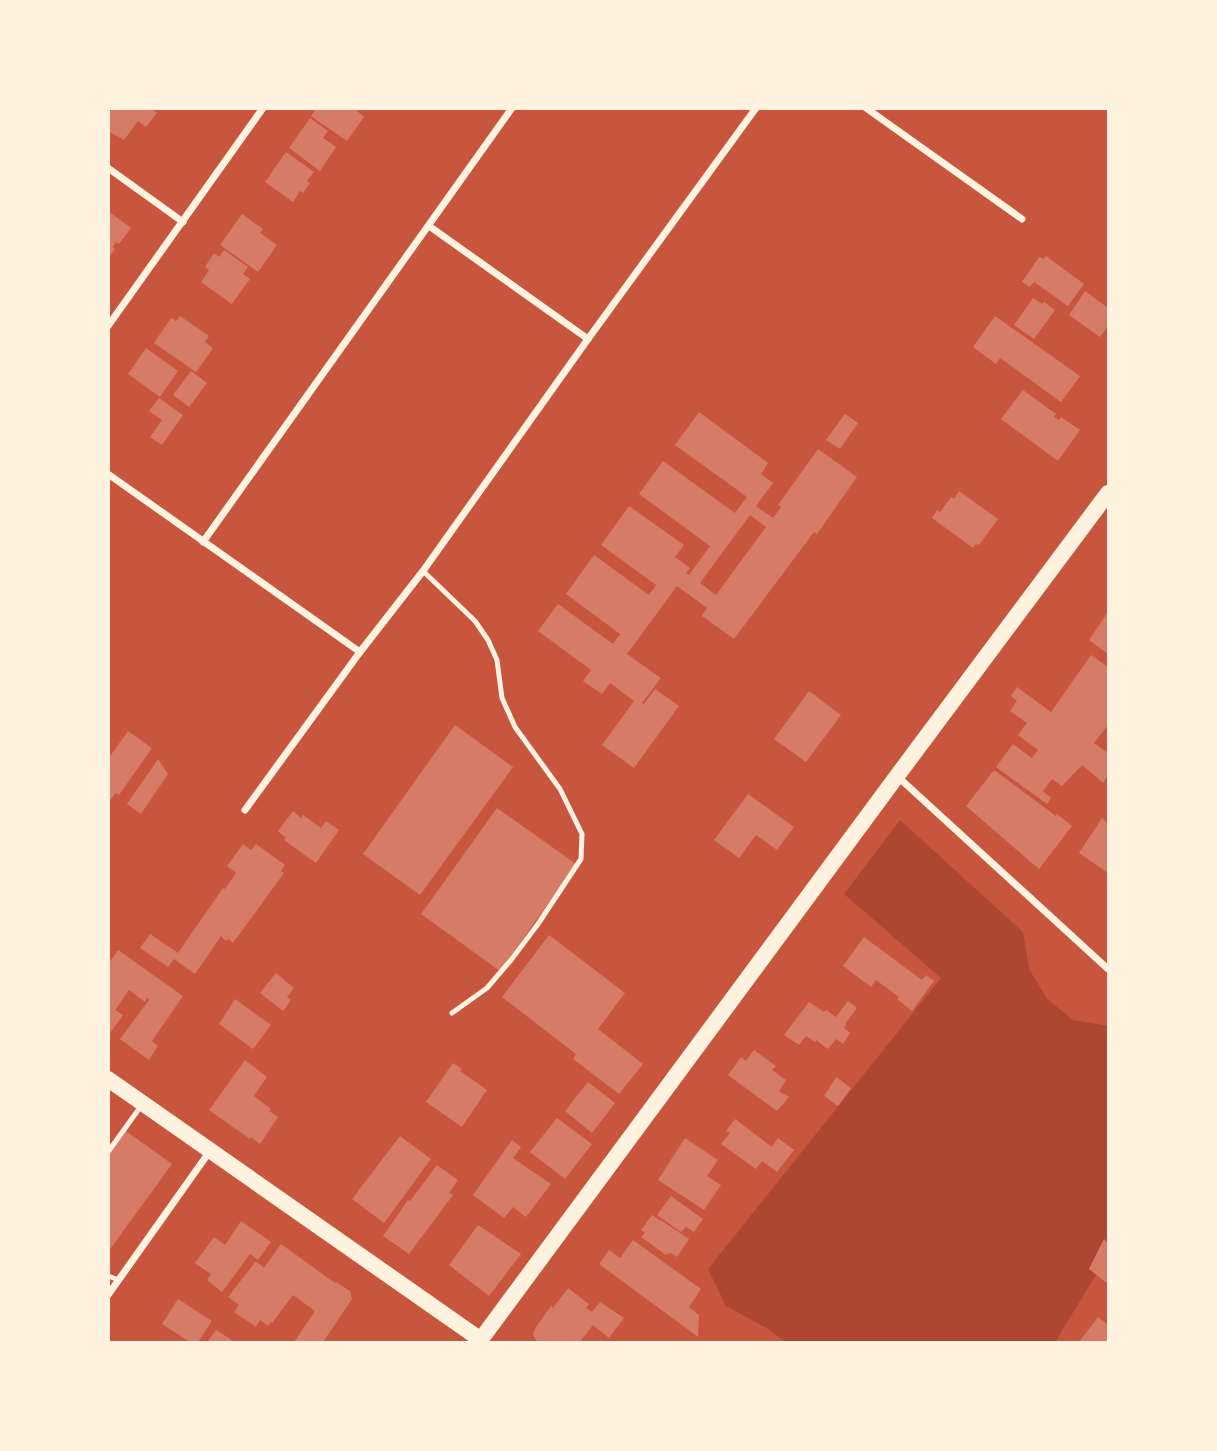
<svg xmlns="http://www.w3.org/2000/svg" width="1217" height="1451" font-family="Jost,sans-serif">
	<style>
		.green { fill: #ae4732 }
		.building { fill: #d67c66; fill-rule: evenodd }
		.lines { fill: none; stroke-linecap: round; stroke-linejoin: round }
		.service { stroke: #fff3e0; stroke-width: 5 }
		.minor { stroke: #fff3e0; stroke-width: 7 }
		.primary { stroke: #fff3e0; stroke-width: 16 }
	</style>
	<rect width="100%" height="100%" fill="#c8553d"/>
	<!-- green -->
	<polygon class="green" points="900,820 1023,932 1029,969 1047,999 1073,1020 1108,1026 1108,1255 1055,1342 785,1342 770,1330 726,1306 708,1269 941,978 844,894"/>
	<!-- building -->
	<g class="building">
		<polygon points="113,108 151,108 157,113 146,127 138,121 124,140 108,131 108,114"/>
		<polygon points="316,108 354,108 364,117 347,141 311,116"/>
		<polygon points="310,118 328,131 323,138 336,147 320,171 289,148"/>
		<polygon points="286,152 314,172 307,181 310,183 303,193 300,191 293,202 265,182"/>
		<polygon points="108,211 131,228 119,244 116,242 113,247 115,249 108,259"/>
		<polygon points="242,214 263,229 260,233 277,245 258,272 220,245"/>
		<polygon points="224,250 248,267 243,274 250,279 232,304 201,282 209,270 205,267 214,253 219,257"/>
		<polygon points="1046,256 1084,284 1068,306 1034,282 1030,287 1022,282 1039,257 1044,259"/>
		<polygon points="1085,291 1108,308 1108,326 1100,337 1069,315"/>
		<polygon points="1033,298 1042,304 1044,302 1055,310 1034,339 1014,325"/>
		<polygon points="180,316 209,336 205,342 213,348 196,372 154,343 171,318 176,321"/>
		<polygon points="995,316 1080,376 1061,402 1000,358 996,364 973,347"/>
		<polygon points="146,348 178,371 160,397 128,374"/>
		<polygon points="191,371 207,383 189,407 173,395"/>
		<polygon points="1023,390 1056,414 1054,417 1059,420 1061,417 1080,430 1058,461 1001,419"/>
		<polygon points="159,398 183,415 162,445 150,437 162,420 149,411"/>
		<path d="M699 412 768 463 761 474 773 483 756 506 773 518 781 507 778 505 818 449 857 477 817 534 814 532 734 639 702 616 707 608 677 586 627 654 661 678 642 703 644 704 655 689 679 706 634 768 602 745 634 701 610 683 602 694 583 681 591 670 538 631 558 604 613 644 620 634 566 594 594 555 649 595 656 585 601 545 629 506 684 545 675 557 690 568 686 573 689 575 710 546 639 494 663 461 735 513 747 497 675 445ZM750 515 766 527 716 595 700 583Z"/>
		<polygon points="845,414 858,423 840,449 826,440"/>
		<polygon points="959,491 998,519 979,545 976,544 973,548 932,518 937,510 940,512 951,497 954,499"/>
		<polygon points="1108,612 1108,654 1089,640"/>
		<polygon points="1091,655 1108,667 1108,725 1094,743 1108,753 1108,775 1103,783 1082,765 1062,786 1052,779 1043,791 1051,798 1047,804 996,767 1013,744 1032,758 1038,750 1018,735 1027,723 1010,711 1017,701 1011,696 1017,687 1051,712"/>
		<polygon points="809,691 841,715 806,762 774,739"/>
		<polygon points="455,725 513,767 420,895 363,854"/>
		<polygon points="128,731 152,748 119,795 116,793 108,803 108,759"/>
		<polygon points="158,759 168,774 141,814 127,804"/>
		<polygon points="994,770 1056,816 1057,814 1072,826 1039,869 966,806"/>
		<polygon points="748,794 794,827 777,850 756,835 739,858 714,840"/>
		<polygon points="497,808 576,864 500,971 421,914"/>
		<polygon points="293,811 301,818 303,815 321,828 326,821 339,830 316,863 284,840 286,838 278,831"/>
		<polygon points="1102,818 1108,823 1108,873 1079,853"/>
		<polygon points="243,844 251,850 256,844 285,865 281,871 284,873 233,943 228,939 226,941 221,936 195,974 174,959 168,967 140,948 150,934 178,953 223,888 225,889 236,873 227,866"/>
		<polygon points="549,935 625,993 598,1029 643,1064 619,1094 573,1059 576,1054 502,997"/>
		<polygon points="864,937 922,980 926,975 934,981 912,1011 897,999 899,997 876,980 871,987 843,966"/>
		<polygon points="118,950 183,996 152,1041 158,1046 149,1060 120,1039 149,1000 147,998 145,1002 129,990 115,1010 123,1015 110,1033 108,1031 108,964"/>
		<polygon points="276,973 294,988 287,997 291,1000 283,1011 260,993"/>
		<polygon points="235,999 271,1025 253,1049 219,1024"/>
		<polygon points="848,1001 857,1008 845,1024 846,1025 844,1028 850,1033 843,1044 836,1039 828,1049 816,1040 815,1042 806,1036 799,1045 784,1035 809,1002 824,1012 826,1010 836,1017"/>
		<polygon points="754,1050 776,1066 772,1070 786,1080 779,1091 789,1097 777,1111 728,1075 741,1057 746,1061"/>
		<polygon points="245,1060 267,1077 254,1096 271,1109 269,1111 278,1117 260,1144 251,1137 250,1139 209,1110"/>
		<polygon points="453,1063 462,1069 460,1071 487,1090 462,1127 426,1102"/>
		<polygon points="836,1077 851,1088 838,1106 824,1096"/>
		<polygon points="588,1082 615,1103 592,1133 565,1111"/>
		<polygon points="557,1118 592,1144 565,1179 530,1152"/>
		<polygon points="735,1119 772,1147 778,1138 794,1150 777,1172 762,1161 756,1169 721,1144 730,1133 726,1131"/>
		<polygon points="126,1131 172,1164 108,1252 108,1156"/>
		<polygon points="400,1136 431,1159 384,1223 352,1199"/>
		<polygon points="685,1138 718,1160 707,1176 721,1185 704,1210 658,1180"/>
		<polygon points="512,1140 521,1147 513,1158 551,1184 526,1217 513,1207 504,1218 473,1195"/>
		<polygon points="437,1165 458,1180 449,1193 453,1195 409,1254 383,1236 408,1200 410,1201"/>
		<polygon points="671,1196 703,1219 694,1232 686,1227 681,1232 657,1215"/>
		<polygon points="652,1215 659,1220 659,1219 689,1239 677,1257 671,1253 670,1254 668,1253 666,1255 641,1237 645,1233 641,1230"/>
		<polygon points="241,1221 271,1242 258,1260 250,1254 222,1292 207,1280 211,1274 195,1263 214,1237 225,1245"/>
		<polygon points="478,1225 521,1254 489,1296 449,1265"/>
		<polygon points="1104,1239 1108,1243 1108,1284 1089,1269"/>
		<polygon points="633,1240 701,1289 689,1307 699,1315 698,1337 599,1264 609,1250 620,1258"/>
		<polygon points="281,1244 335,1283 336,1282 350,1291 352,1299 323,1342 294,1342 315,1311 293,1295 272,1323 271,1322 268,1326 260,1320 256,1327 234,1312 239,1305 228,1297 256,1261 264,1268"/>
		<polygon points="568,1288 589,1304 586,1308 592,1312 600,1302 624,1318 609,1338 593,1325 580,1342 537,1342 533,1334 536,1327 551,1306 553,1308"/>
		<polygon points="178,1299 212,1321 198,1342 190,1342 162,1324"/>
		<polygon points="1098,1317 1107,1324 1108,1322 1108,1342 1079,1342"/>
		<polygon points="216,1330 232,1340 230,1342 207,1342"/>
	</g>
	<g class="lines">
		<!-- service -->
		<g class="service">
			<polyline points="423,571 475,621 488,640 497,660 502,698 515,727 560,789 582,834 581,859 538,924 511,960 487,988 452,1013"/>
			<polyline points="108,1152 141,1106"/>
			<polyline points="108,1276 119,1280"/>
		</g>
		<!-- minor -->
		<g class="minor">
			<polyline points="866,108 1022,219"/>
			<polyline points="108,168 183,222"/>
			<polyline points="429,226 588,339"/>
			<polyline points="108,326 263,108"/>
			<polyline points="108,474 360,652"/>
			<polyline points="203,542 512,108"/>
			<polyline points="897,776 1108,969"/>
			<polyline points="245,810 360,652 423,571 588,339 756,108"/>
			<polyline points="108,1295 210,1151"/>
		</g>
		<!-- primary -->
		<g class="primary">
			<polyline points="108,1079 481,1340"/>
			<polyline points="479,1342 897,776 1108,493"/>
		</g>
	</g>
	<!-- border -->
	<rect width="1217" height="1451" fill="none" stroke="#fff3e0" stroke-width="220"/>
</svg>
